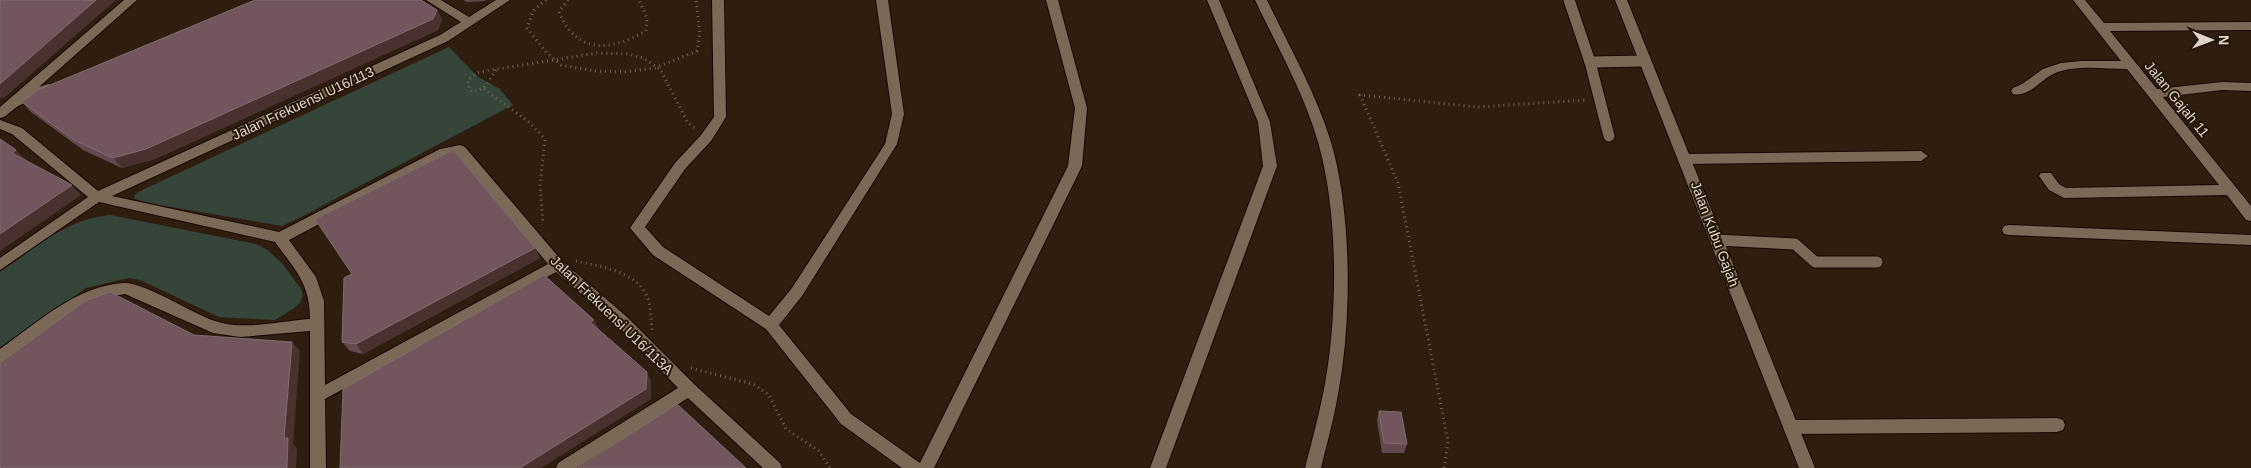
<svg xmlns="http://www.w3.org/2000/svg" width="2251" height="468" font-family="Arial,sans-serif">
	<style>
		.green { fill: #354539 }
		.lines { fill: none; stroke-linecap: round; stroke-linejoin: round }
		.service-casing { stroke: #160800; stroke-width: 13 }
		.minor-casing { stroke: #160800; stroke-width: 2 }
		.tertiary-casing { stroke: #160800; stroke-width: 2 }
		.path { stroke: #736458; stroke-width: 3; stroke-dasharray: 1 4; stroke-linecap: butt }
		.service { stroke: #7c6857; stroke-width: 11 }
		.minor { fill: #7c6857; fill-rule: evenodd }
		.tertiary { fill: #7c6857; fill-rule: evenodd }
		.wall { fill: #63484f }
		.shaded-wall { fill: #493130 }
		.building { fill: #71575d; stroke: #826b6e }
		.labels { text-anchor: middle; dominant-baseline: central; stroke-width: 4; stroke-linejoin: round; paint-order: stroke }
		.street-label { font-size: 14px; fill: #e0d5cb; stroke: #251507 }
	</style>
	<rect width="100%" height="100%" fill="#2f1e10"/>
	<!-- green -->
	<g class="green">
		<polygon points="449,47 478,77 500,89 513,105 301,217 282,226 153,204 135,199 134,195 140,191"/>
		<path d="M110 215 256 244 266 249 282 263 301 289 303 295 300 303 293 309 275 320 219 317 140 280 128 278 86 288 0 347V272C34 249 67 218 110 215Z"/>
	</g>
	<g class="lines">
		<defs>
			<g id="service">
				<polyline points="1569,0 1590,62 1645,61"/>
				<polyline points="1590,62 1609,136"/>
				<polyline points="1717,240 1795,244 1815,262 1877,262"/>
			</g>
			<g id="minor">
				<polygon points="124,0 137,0 39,87 48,84 52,85 54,88 52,91 18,106 4,117 0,118 0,107"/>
				<path d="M426 0H441L469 17 496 0H510L448 41 112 196 279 232 440 149 460 145 465 147 562 261 627 317 694 384 780 463 782 468H763L688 398 577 468H556L558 463 678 388 617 325 556 272 325 399 326 468H310V331L240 337 213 333 125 294 97 299 85 305 0 363V349C37 323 76 286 123 283 143 281 193 314 215 321 244 331 280 321 310 319 310 283 295 270 275 242L99 202 0 270V258L88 197 12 134 0 129V120L22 128 98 191 440 35 461 22ZM457 155 548 264 325 385 324 301 316 277 289 240 448 156Z"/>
				<polygon points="712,0 724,0 726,117 711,141 685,169 645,227 663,247 769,316 792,288 885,144 892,114 876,0 888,0 904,114 897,144 802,296 779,325 851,414 920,463 1068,166 1075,108 1046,0 1058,0 1087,108 1082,166 934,468 902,468 841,424 766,329 653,255 630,228 675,163 701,135 714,117"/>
				<polygon points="1207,0 1219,0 1270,122 1277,166 1166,468 1150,468 1263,166 1258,122"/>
				<path d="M2073 0H2085L2104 23 2251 22V30L2110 31 2157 89 2222 82 2251 83V91L2222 90 2163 97 2251 206V221L2246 220 2227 195 2064 198 2049 190 2039 176 2041 173H2051L2059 184 2066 188 2219 185 2127 69C2104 69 2075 64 2053 74 2041 80 2028 98 2013 94L2011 91 2013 88 2022 84 2043 69 2061 63 2081 61H2121Z"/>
				<polygon points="1921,151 1928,156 1921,161 1686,164 1679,159 1686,154"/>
				<polygon points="2009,225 2251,235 2251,245 2009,235 2004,234 2002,230 2004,226"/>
				<polygon points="2057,418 2063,420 2065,425 2063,430 2057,432 1791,434 1785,432 1783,427 1785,422 1791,420"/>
			</g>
			<g id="tertiary">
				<path d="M1255 0H1267C1289 46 1316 93 1331 142 1352 213 1352 321 1338 394 1334 419 1327 443 1321 468H1305C1311 444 1318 419 1323 394 1338 321 1339 214 1318 142 1304 93 1277 46 1255 0Z"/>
				<polygon points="1615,0 1627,0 1815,468 1799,468"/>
			</g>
		</defs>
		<!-- service casing -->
		<use href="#service" class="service-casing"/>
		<!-- minor casing -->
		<use href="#minor" class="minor-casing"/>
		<!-- tertiary casing -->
		<use href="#tertiary" class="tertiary-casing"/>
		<!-- path -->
		<g class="path">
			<polyline points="546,0 533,11 527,28 547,53 561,65 595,71 625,72 655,68 697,51 700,34 696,0"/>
			<path d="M568 0 559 12C577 55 610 51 646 31L647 18 639 0"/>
			<polyline points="496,70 484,88 472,92 469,89 468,80 477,73 491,70 597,53 628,54 643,58 660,69 688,123 696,129"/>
			<polyline points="484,89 529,122 545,139 540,185 543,224"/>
			<path d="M576 261C601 267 638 271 648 299 651 309 651 320 652 330"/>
			<polyline points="691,368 753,384 769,395 786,429 819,451 830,468"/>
			<polyline points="1444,468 1448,442 1398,183 1360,95 1477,107 1586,100"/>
		</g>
		<!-- service -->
		<use href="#service" class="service"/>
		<!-- minor -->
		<use href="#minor" class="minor"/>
		<!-- tertiary -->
		<use href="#tertiary" class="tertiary"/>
	</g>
	<!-- wall -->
	<g class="wall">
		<polygon points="463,0 486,0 485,1 467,2"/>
		<polygon points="437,10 442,20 438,30 155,159 122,168 83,150 31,112 22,102"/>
		<polygon points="535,248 540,258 363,354 350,351 342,342 352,274"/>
		<polygon points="1379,411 1407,444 1404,453 1382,453 1377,420"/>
	</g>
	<!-- shaded-wall -->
	<g class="shaded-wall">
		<polygon points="96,0 116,0 5,97 0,99 0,84"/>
		<polygon points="437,10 442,20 438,30 155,159 122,168 113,158"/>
		<polygon points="16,150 26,160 12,153"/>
		<polygon points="72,185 81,195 0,251 0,234"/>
		<polygon points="535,248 540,258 363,354 356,344"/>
		<polygon points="594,320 599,329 595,332 590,322"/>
		<polygon points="292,342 300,351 293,444 297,448 296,468 287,468 284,438"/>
		<polygon points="647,372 651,381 651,399 541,468 520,468"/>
	</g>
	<!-- building -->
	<g class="building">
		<polygon points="0,0 96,0 0,84"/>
		<polygon points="255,0 421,0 437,10 433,19 146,149 113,158 74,140 22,102 38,90"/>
		<polygon points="0,139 16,150 12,153 72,185 0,234"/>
		<polygon points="453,150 535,248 356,344 342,342 344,278 352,274 315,219"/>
		<polygon points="544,275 594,320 590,322 647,372 646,389 520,468 346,468 346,467 343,468 340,468 343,389"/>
		<polygon points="110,292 194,335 292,342 284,438 288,438 287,468 0,468 0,363 85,301"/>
		<polygon points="677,404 746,468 578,468"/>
		<polygon points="1379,411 1401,412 1407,444 1384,443"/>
	</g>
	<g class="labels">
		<!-- street labels -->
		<g class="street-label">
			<text transform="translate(2177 99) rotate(51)">Jalan Gajah 11</text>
			<text transform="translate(303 103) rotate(-25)">Jalan Frekuensi U16/113</text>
			<text transform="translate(1715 234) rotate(69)">Jalan Kubu Gajah</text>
			<text transform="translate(612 315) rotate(44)">Jalan Frekuensi U16/113A</text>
		</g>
	</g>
	<!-- north arrow -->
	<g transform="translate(2211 40) rotate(91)" stroke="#251507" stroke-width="4" paint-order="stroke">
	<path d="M0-4L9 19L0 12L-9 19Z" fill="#e0d5cb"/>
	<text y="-8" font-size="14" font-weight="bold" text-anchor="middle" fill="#e0d5cb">N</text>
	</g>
</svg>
